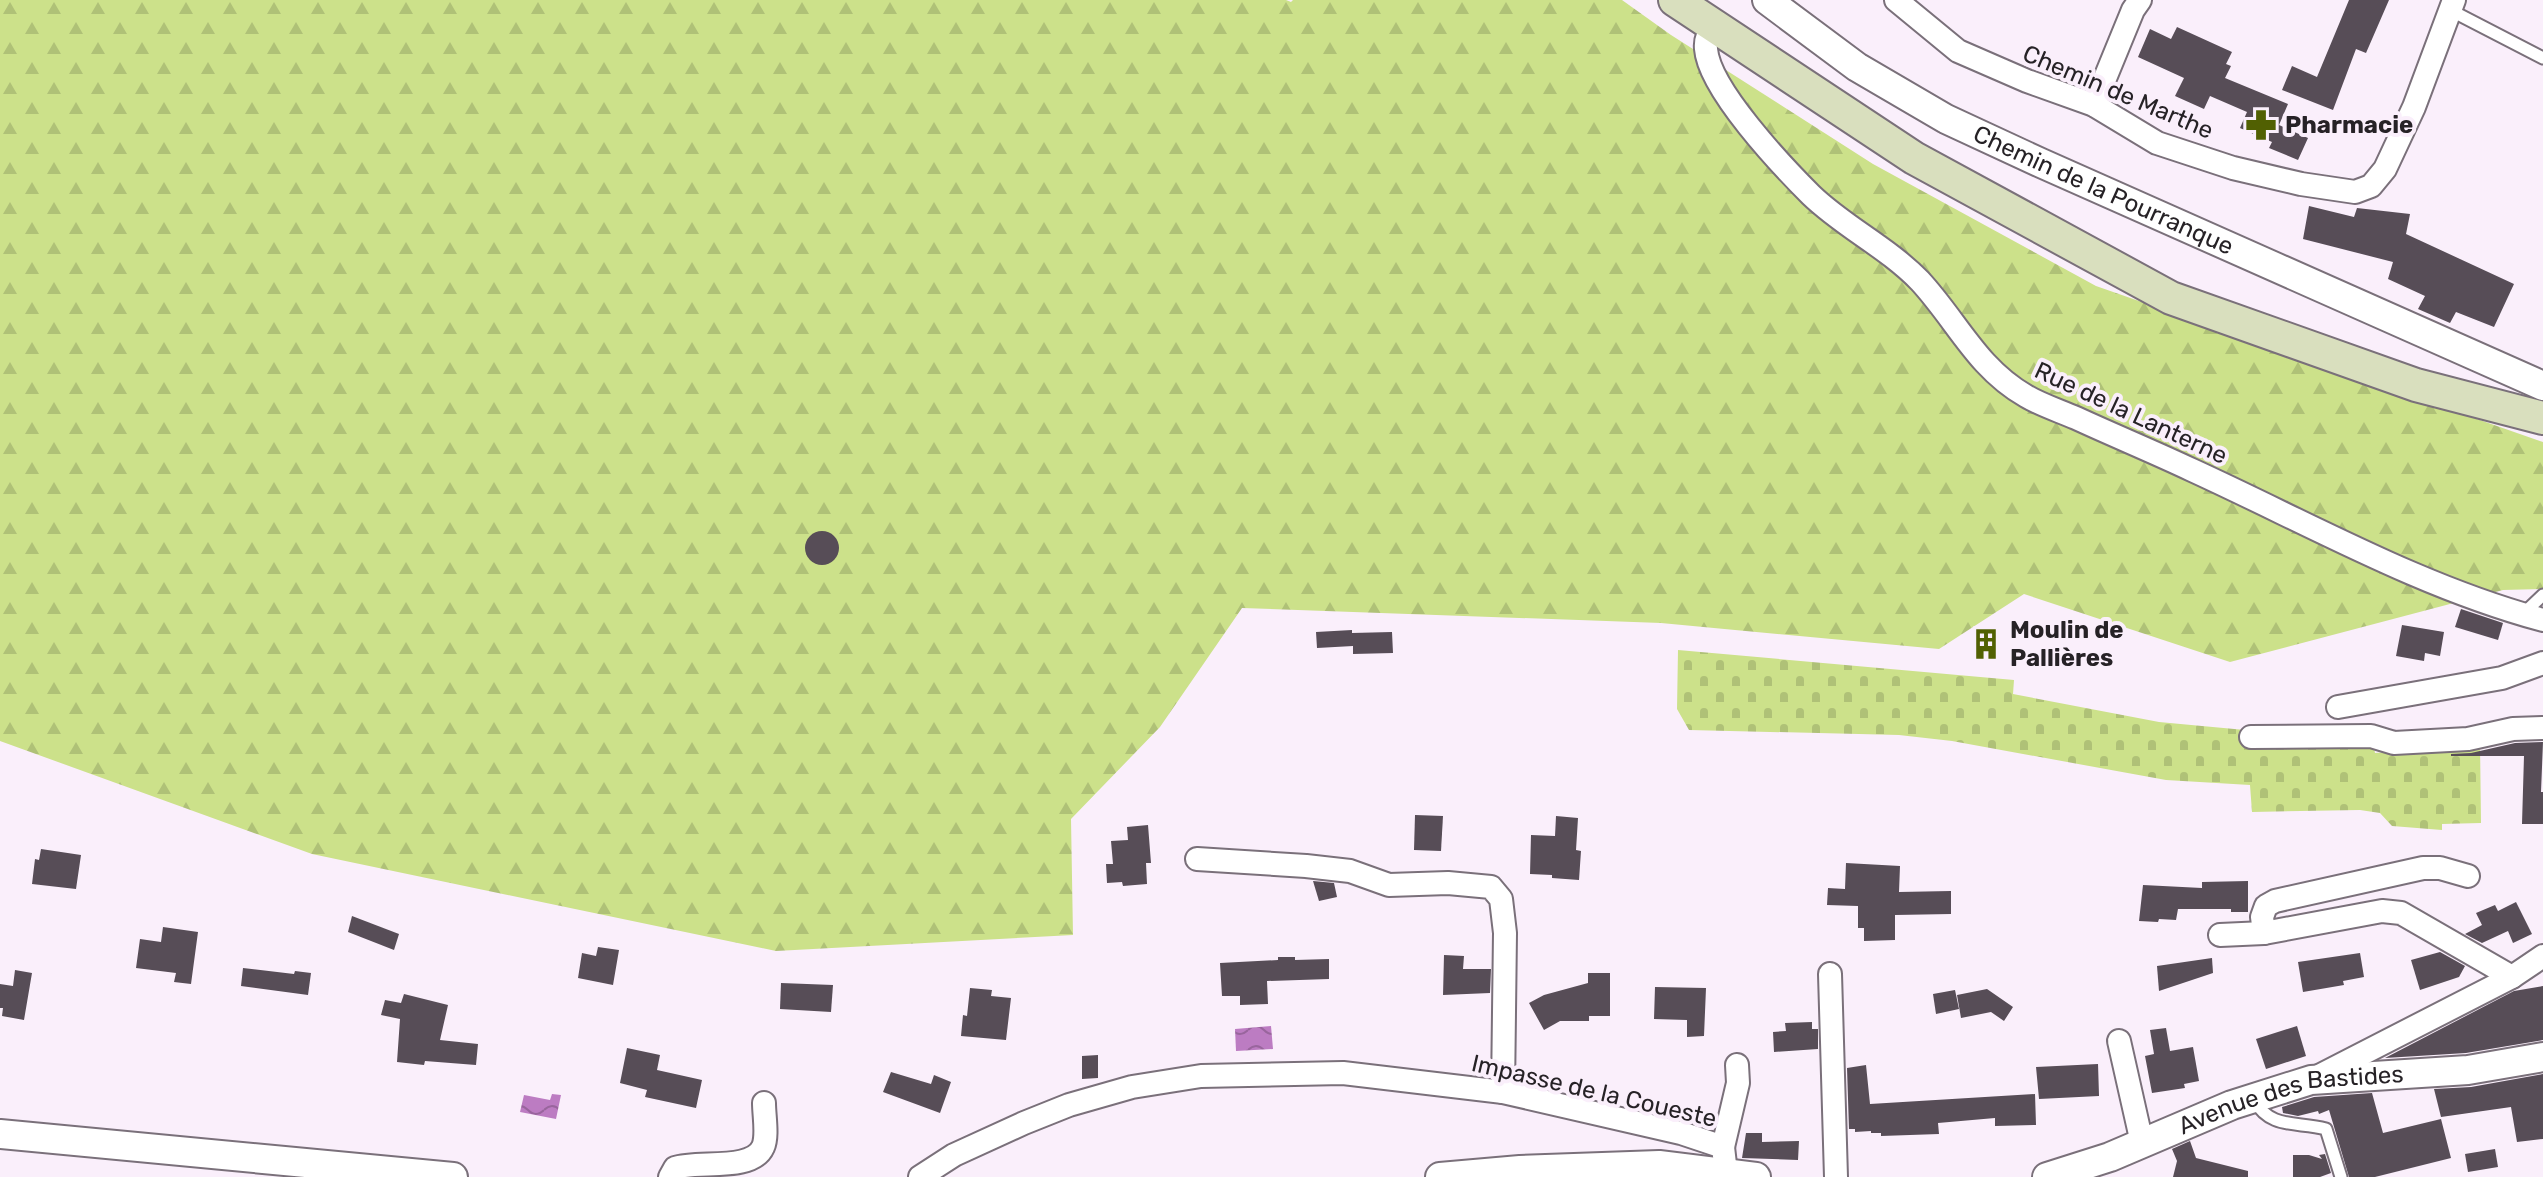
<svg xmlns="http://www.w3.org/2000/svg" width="2543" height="1177" font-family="Rubik,sans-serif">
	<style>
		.forest { fill: url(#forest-firs) }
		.cemetery { fill: url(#cemetery-stones) }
		.water { fill: url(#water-waves) }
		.building { fill: #574d57 }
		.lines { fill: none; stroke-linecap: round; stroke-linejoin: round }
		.service-casing { stroke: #7a707a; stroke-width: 15 }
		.minor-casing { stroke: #7a707a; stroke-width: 26 }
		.tertiary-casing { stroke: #7a707a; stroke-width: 32 }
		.secondary-casing { stroke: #7a707a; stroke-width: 36 }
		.service { stroke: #fff; stroke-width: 11 }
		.minor { stroke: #fff; stroke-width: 22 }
		.tertiary { stroke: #fff; stroke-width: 28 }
		.secondary { stroke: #d9dfbe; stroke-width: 32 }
		.labels { text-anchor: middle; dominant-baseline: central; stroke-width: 8; stroke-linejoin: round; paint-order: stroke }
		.street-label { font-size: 24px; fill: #262226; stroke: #faeffb }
		.poi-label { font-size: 24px; font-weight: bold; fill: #262226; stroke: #faeffb; text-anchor: start }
	</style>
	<defs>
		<pattern id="forest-firs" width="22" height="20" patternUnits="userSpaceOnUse" patternTransform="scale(2)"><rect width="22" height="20" fill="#cce18a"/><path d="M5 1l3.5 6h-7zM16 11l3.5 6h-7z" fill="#afc177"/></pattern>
		<pattern id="cemetery-stones" width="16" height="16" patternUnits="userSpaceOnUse" patternTransform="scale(2)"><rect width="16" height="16" fill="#cce18a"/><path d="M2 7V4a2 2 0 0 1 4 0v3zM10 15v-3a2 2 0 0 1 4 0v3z" fill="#afc177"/></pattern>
		<pattern id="water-waves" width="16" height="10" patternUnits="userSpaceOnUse" patternTransform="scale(2)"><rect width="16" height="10" fill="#bc7cc2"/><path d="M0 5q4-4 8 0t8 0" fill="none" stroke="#99659d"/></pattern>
	</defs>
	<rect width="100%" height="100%" fill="#faeffb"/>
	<!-- forest -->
	<polygon class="forest" points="0,0 1286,0 1291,2 1293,0 1622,0 1671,35 1873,164 2096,286 2543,442 2543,589 2503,590 2230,662 2024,594 1939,649 1661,623 1242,608 1160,727 1071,819 1073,935 776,951 312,854 0,741"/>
	<!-- cemetery -->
	<polygon class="cemetery" points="1678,650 2014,680 2013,694 2159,722 2373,742 2375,753 2467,746 2480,742 2481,823 2442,824 2442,830 2392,826 2380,813 2360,810 2252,812 2250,785 2166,780 1952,741 1899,735 1689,730 1677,709"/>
	<!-- water -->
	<g class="water">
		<polygon points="1271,1026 1273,1049 1236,1051 1235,1029"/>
		<polygon points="552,1094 561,1095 556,1119 520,1112 524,1095 550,1100"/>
	</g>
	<!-- building -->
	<g class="building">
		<polygon points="2349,0 2389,0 2366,53 2356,49 2333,110 2282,90 2292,66 2317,77"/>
		<polygon points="2177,27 2232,52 2226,64 2231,66 2225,78 2288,104 2279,125 2308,138 2298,160 2269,148 2272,142 2240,128 2247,112 2210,96 2204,109 2175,96 2184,78 2138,57 2150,29 2171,39"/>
		<polygon points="2309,206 2354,217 2357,208 2410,214 2406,234 2514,284 2494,327 2456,312 2450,323 2418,309 2425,296 2388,279 2393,262 2303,239"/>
		<circle cx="822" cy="548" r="17"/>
		<polygon points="2461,609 2503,623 2498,640 2455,627"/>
		<polygon points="2402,625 2444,632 2440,656 2425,653 2424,661 2396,656"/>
		<polygon points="1352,630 1352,633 1392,632 1393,653 1353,654 1353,646 1317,648 1316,632"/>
		<polygon points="2543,742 2541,792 2543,792 2543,824 2522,824 2524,756 2451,756 2451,754 2471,753 2515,743"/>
		<polygon points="1415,815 1443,816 1441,851 1414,850"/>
		<polygon points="1556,816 1578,818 1576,850 1581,851 1579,880 1552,878 1552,875 1530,874 1531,835 1555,836"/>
		<polygon points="1148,825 1151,863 1146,863 1147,884 1123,886 1122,882 1107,883 1106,864 1113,864 1111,841 1128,840 1127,827"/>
		<polygon points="41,849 81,855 76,889 32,884 35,859 39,860"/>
		<polygon points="1846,863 1900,866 1899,892 1951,891 1951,914 1895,915 1895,940 1864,941 1864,928 1858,928 1858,906 1827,905 1828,888 1845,889"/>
		<polygon points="1313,881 1334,883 1337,897 1319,901"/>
		<polygon points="2248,881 2248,912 2231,912 2231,909 2178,909 2176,920 2159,919 2158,922 2139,921 2143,885 2202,888 2202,882"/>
		<polygon points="2516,902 2532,934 2513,943 2508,931 2482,943 2465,934 2482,925 2476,913 2495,905 2498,911"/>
		<polygon points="352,916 399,934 394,950 348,932"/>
		<polygon points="163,927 198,932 191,984 174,982 176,973 136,968 140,939 161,942"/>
		<polygon points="598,947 619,950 613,985 578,978 582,953 596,956"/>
		<polygon points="2440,952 2465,966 2459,977 2420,990 2411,960"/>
		<polygon points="2360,953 2364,977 2343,981 2344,985 2303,992 2298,962"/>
		<polygon points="1444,955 1464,956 1463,969 1491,969 1490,993 1443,995"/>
		<polygon points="1278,957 1295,957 1295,960 1329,959 1329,979 1267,981 1268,1004 1240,1005 1240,996 1222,996 1220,963 1278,960"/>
		<polygon points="2212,958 2213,973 2159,991 2157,966"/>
		<polygon points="243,968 294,974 295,971 311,973 308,995 241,986"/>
		<polygon points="15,970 32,973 24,1020 2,1016 3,1008 0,1008 0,984 13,986"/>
		<polygon points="1588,973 1610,973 1610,1016 1589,1016 1589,1021 1560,1021 1544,1030 1529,1003 1544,995 1588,983"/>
		<polygon points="781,983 833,985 831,1012 780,1009"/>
		<polygon points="2543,986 2543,1040 2466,1053 2385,1058 2514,991"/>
		<polygon points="1655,987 1706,988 1704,1036 1687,1037 1687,1020 1654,1019"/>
		<polygon points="970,988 992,990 991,996 1011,998 1006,1040 961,1036 963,1015 967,1016"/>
		<polygon points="1987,989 2013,1007 2004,1021 1991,1012 1961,1018 1957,995"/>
		<polygon points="1955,990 1959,1009 1936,1014 1933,994"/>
		<polygon points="404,994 448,1005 440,1040 478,1044 476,1065 425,1061 424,1065 397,1062 400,1019 381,1015 385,1000 401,1003"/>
		<polygon points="1812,1022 1812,1029 1818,1029 1818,1049 1774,1052 1773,1032 1786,1031 1785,1023"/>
		<polygon points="2297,1026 2306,1056 2266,1069 2256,1039"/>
		<polygon points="2166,1028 2170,1051 2193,1047 2199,1081 2184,1084 2185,1088 2152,1093 2145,1056 2154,1054 2150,1030"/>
		<polygon points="627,1048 660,1055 657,1070 702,1080 696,1108 645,1097 647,1090 620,1083"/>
		<polygon points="1098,1055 1098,1078 1082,1079 1082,1056"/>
		<polygon points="2098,1064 2099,1096 2039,1099 2036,1067"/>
		<polygon points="1866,1065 1870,1104 2035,1094 2036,1125 1995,1126 1995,1118 1938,1123 1939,1134 1881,1136 1881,1133 1871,1133 1871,1131 1855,1132 1855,1129 1849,1129 1847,1068"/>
		<polygon points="891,1072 931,1084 934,1075 951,1082 940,1113 883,1092"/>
		<polygon points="2543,1074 2543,1139 2517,1142 2511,1107 2441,1117 2434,1089 2471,1087"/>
		<polygon points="2372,1093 2383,1133 2441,1119 2451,1158 2375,1177 2349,1177 2329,1110 2319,1114 2318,1111 2298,1116 2283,1113 2282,1107 2314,1097"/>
		<polygon points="1746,1133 1762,1133 1762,1142 1799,1141 1798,1160 1742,1158"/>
		<polygon points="2190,1141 2196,1158 2248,1171 2248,1177 2173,1177 2177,1161 2172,1149"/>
		<polygon points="2495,1149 2498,1167 2468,1172 2465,1154"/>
		<polygon points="2325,1154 2331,1173 2320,1177 2293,1177 2293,1155 2309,1155 2322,1159 2319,1155"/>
	</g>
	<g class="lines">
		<defs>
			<g id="service">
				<polyline points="2450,10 2543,58"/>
				<polyline points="2523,614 2543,595"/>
				<path d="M2254 1100C2271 1130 2297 1121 2326 1129L2341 1177"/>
			</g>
			<g id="minor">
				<polyline points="1896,0 1958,51 2027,81 2094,105 2157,143 2233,168 2301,184 2355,192 2371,186 2385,169 2414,107 2454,0"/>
				<path d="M1714 27C1708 34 1705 39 1706 49 1709 89 1782 166 1811 195 1844 227 1887 247 1920 281 1957 321 1977 368 2026 396 2041 405 2060 411 2076 418 2115 436 2154 452 2192 470 2308 523 2420 587 2543 620"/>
				<polyline points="2094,105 2133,10 2140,0"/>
				<polyline points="2338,707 2502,678 2543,663"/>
				<polyline points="2251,737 2371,736 2394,743 2468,739 2513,729 2543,728"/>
				<polyline points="1197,859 1306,866 1350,871 1389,885 1448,883 1491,887 1501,899 1505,933 1503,1092"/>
				<polyline points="2264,933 2262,917 2266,906 2275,901 2423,868 2440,868 2468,876"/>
				<polyline points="2220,935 2264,933 2382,911 2401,913 2512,977"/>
				<polyline points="1830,974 1836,1177"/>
				<polyline points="2119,1041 2142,1143"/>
				<polyline points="2315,1078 2512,977 2543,956"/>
				<polyline points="1723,1147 1738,1083 1737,1065"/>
				<path d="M670 1177 675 1168C698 1160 752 1172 763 1147 768 1136 764 1116 764 1103"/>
				<polyline points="920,1177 954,1155 1024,1123 1069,1105 1132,1087 1201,1076 1343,1073 1503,1092 1681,1133 1723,1147 1726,1173"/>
			</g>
			<g id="tertiary">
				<path id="s1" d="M1767 0 1857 67 1946 119 2041 163 2543 386"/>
				<polyline points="0,1134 453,1177"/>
				<polyline points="1440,1177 1520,1170 1659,1165 1756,1177"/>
				<path id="s2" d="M2047 1177 2110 1157 2232 1105 2311 1080 2468 1070 2543 1057"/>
			</g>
			<polyline id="secondary" points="1675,0 1914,158 2171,298 2416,385 2543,418"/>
		</defs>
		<!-- service casing -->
		<use href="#service" class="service-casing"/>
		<!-- minor casing -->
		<use href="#minor" class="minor-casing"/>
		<!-- tertiary casing -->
		<use href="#tertiary" class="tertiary-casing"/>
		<!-- secondary casing -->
		<use href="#secondary" class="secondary-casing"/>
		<!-- service -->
		<use href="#service" class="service"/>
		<!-- minor -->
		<use href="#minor" class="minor"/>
		<!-- tertiary -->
		<use href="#tertiary" class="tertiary"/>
		<!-- secondary -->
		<use href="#secondary" class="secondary"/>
	</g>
	<!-- icons -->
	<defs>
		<symbol id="pharmacy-bare" viewBox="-9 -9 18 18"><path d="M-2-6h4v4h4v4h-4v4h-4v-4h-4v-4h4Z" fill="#516002" stroke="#faeffb" stroke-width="2.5" paint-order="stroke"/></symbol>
		<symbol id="building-bare" viewBox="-9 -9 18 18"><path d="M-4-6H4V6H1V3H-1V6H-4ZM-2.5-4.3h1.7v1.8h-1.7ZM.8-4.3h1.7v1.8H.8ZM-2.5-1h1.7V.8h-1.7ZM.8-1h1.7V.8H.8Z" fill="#516002" stroke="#faeffb" stroke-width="2.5" paint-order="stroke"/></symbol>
	</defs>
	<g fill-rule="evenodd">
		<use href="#pharmacy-bare" x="2239" y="103" width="44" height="44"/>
		<use href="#building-bare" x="1964" y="622" width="44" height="44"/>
	</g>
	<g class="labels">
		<!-- street labels -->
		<g class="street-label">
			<text transform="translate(2118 92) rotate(23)">Chemin de Marthe</text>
			<text stroke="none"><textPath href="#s1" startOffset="388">Chemin de la Pourranque</textPath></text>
			<text transform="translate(2131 413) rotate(25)">Rue de la Lanterne</text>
			<text transform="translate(1594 1091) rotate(13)">Impasse de la Coueste</text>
			<text stroke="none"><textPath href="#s2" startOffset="258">Avenue des Bastides</textPath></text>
		</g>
		<!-- poi labels -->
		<g class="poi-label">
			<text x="2285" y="125">Pharmacie</text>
			<text x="2010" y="630">Moulin de<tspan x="2010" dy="28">Pallières</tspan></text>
		</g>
	</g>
</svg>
